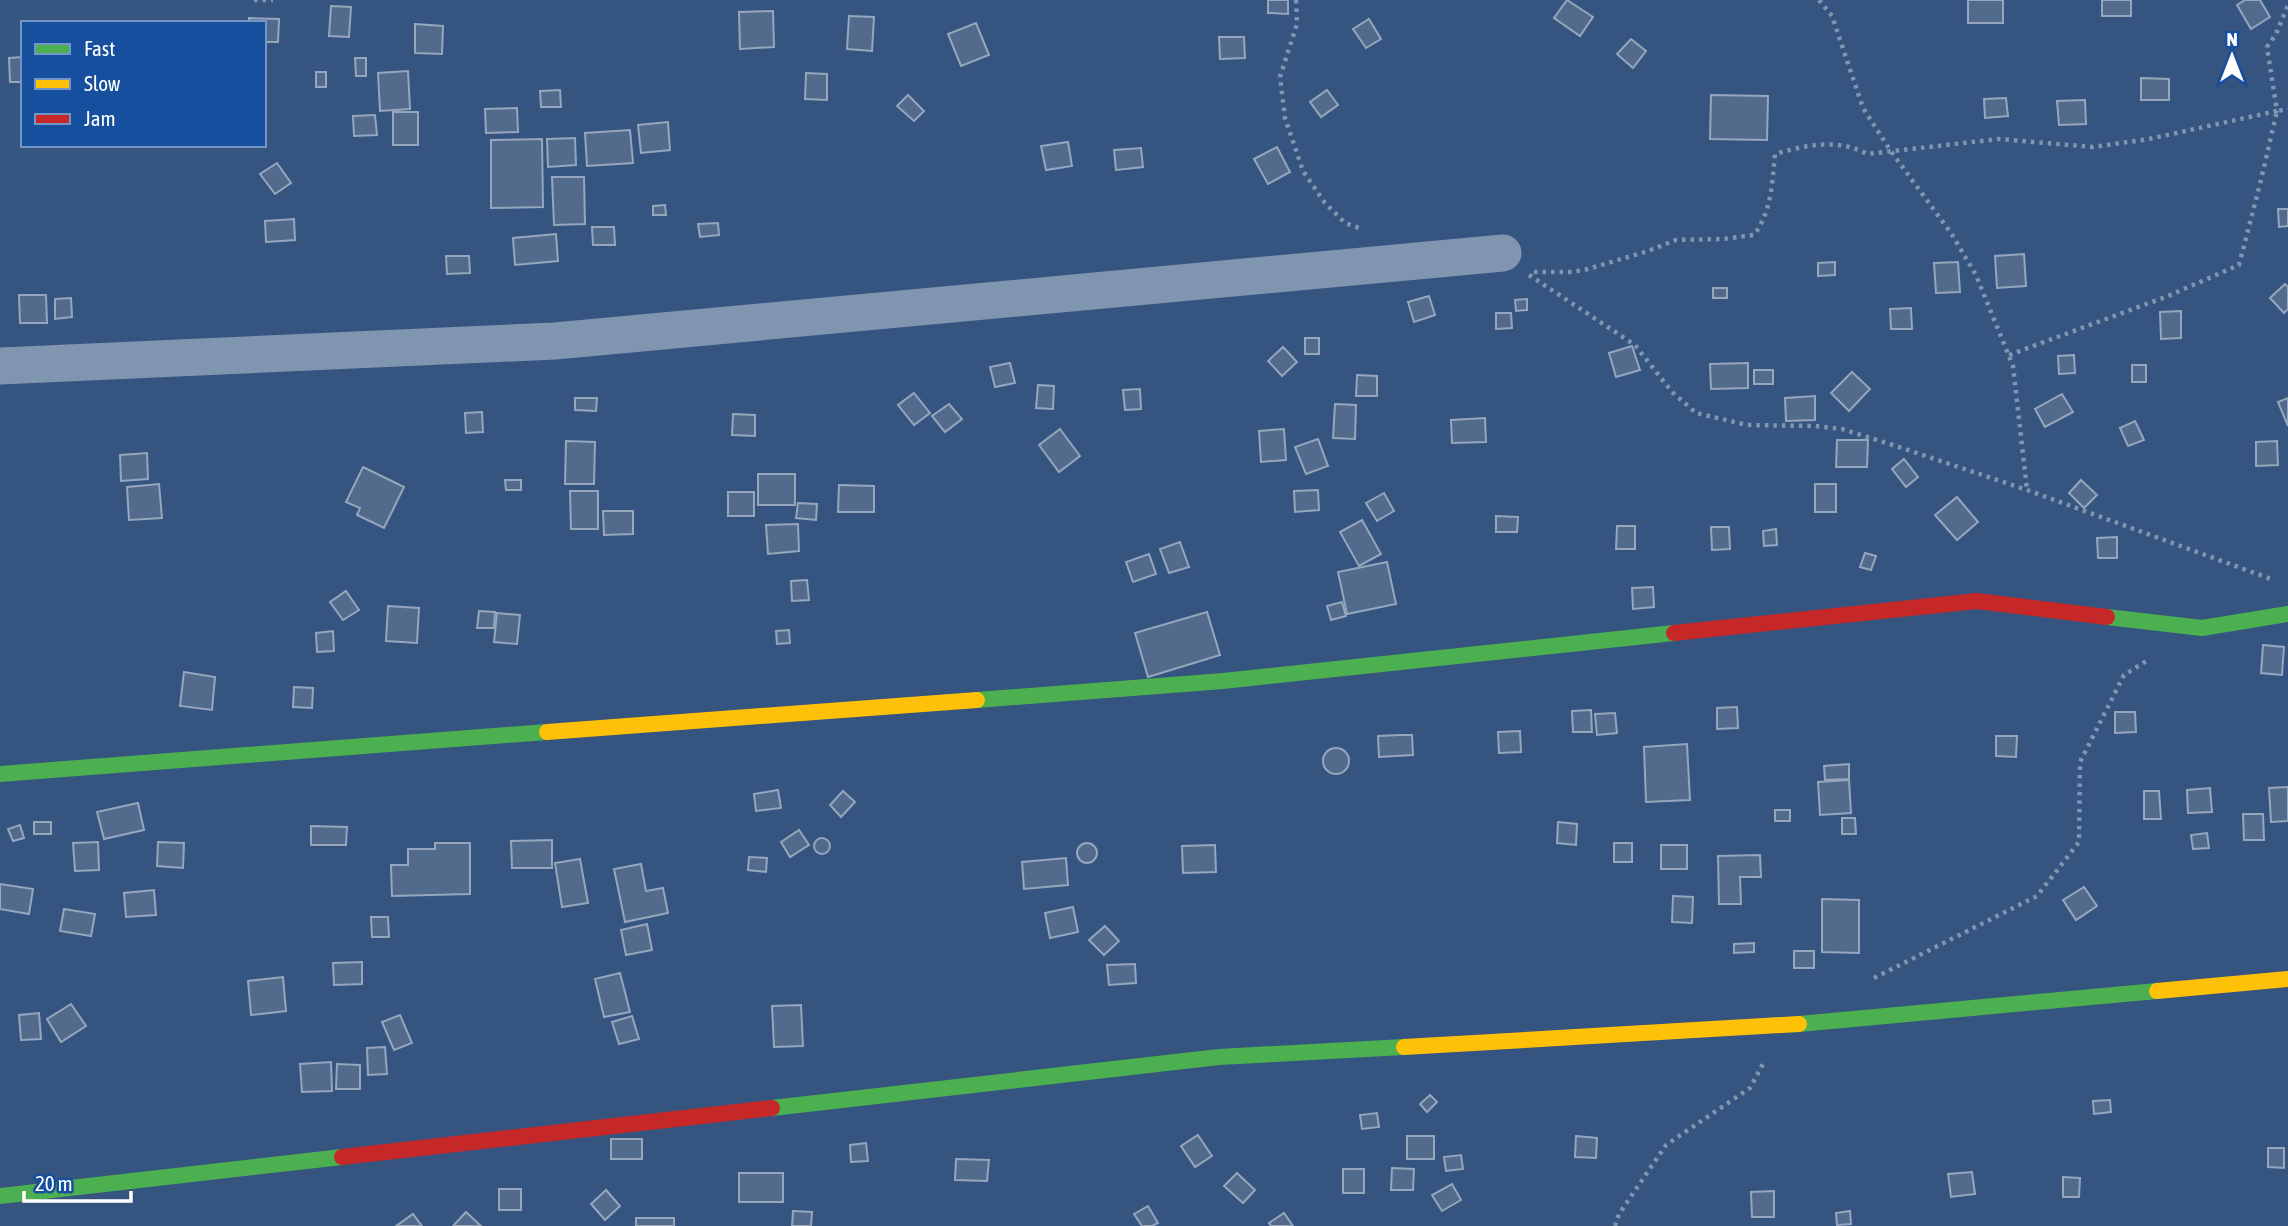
<svg xmlns="http://www.w3.org/2000/svg" width="2288" height="1226" font-family="'Asap Condensed',sans-serif">
	<style>
		.building { fill: #526b8d; stroke: #95a6bd; stroke-width: 2 }
		.lines { fill: none; stroke-linecap: round; stroke-linejoin: round }
		.path { stroke: #8095b0; stroke-width: 4.5; stroke-dasharray: 3.5 5; stroke-linecap: butt }
		.street { stroke: #8095b0; stroke-width: 37 }
		.fast { stroke: #4caf50; stroke-width: 16 }
		.slow { stroke: #ffc107; stroke-width: 16 }
		.jam { stroke: #c62828; stroke-width: 16 }
	</style>
	<rect width="100%" height="100%" fill="#35547f"/>
	<!-- building -->
	<g class="building">
		<polygon points="1268,0 1288,0 1288,14 1268,13"/>
		<polygon points="1567,0 1593,17 1580,36 1554,18"/>
		<rect x="1968" y="0" width="35" height="23"/>
		<rect x="2102" y="0" width="29" height="16"/>
		<polygon points="2245,0 2260,0 2270,17 2251,29 2237,5"/>
		<polygon points="331,6 351,7 349,37 329,36"/>
		<polygon points="773,11 774,47 740,49 739,12"/>
		<polygon points="849,16 874,17 872,51 847,49"/>
		<polygon points="249,18 279,19 278,42 264,42 264,23 249,23"/>
		<polygon points="1369,19 1381,39 1366,48 1353,29"/>
		<polygon points="976,23 989,55 961,66 948,34"/>
		<polygon points="415,24 443,26 442,54 415,53"/>
		<polygon points="1219,37 1244,37 1245,58 1220,59"/>
		<polygon points="1631,39 1646,51 1633,68 1617,54"/>
		<polygon points="23,57 23,82 10,82 9,58"/>
		<polygon points="355,58 366,58 366,76 356,76"/>
		<polygon points="408,71 410,109 380,111 378,73"/>
		<rect x="316" y="72" width="10" height="15"/>
		<polygon points="806,73 827,74 827,100 805,99"/>
		<polygon points="2141,78 2169,79 2169,100 2141,100"/>
		<polygon points="560,90 561,107 541,107 540,91"/>
		<polygon points="1327,90 1338,105 1321,117 1310,102"/>
		<polygon points="908,95 924,111 914,121 897,106"/>
		<polygon points="1711,95 1768,96 1767,140 1710,139"/>
		<polygon points="2006,98 2008,116 1985,118 1984,99"/>
		<polygon points="2085,100 2086,124 2059,125 2057,101"/>
		<polygon points="517,108 518,132 486,133 485,109"/>
		<rect x="393" y="112" width="25" height="33"/>
		<polygon points="375,115 377,135 354,136 353,116"/>
		<polygon points="668,122 670,150 641,153 638,125"/>
		<polygon points="630,130 633,163 587,166 585,133"/>
		<polygon points="575,138 576,165 548,167 547,139"/>
		<polygon points="542,139 543,207 491,208 491,140"/>
		<polygon points="1068,142 1072,166 1046,170 1041,146"/>
		<polygon points="1277,147 1290,172 1268,184 1254,159"/>
		<polygon points="1141,148 1143,167 1116,170 1114,150"/>
		<polygon points="277,163 291,183 275,194 260,174"/>
		<polygon points="552,177 584,177 585,224 554,225"/>
		<polygon points="665,205 666,215 653,215 653,206"/>
		<polygon points="2278,209 2288,209 2288,226 2279,227"/>
		<polygon points="294,219 295,240 266,242 265,221"/>
		<polygon points="718,223 719,235 700,237 698,224"/>
		<polygon points="592,227 614,227 615,245 593,245"/>
		<polygon points="556,234 558,261 515,265 513,238"/>
		<polygon points="2024,254 2026,286 1997,288 1995,256"/>
		<polygon points="446,256 469,256 470,273 447,274"/>
		<polygon points="1835,262 1835,275 1818,276 1818,263"/>
		<polygon points="1958,262 1960,292 1936,293 1934,263"/>
		<polygon points="2285,284 2288,287 2288,309 2284,313 2270,298"/>
		<rect x="1713" y="288" width="14" height="10"/>
		<polygon points="19,295 46,295 47,323 20,323"/>
		<polygon points="1429,296 1435,315 1414,322 1408,302"/>
		<polygon points="71,298 72,317 55,319 55,299"/>
		<polygon points="1527,299 1527,310 1516,311 1515,300"/>
		<polygon points="1911,308 1912,329 1891,329 1890,309"/>
		<polygon points="2181,311 2181,338 2161,339 2160,312"/>
		<polygon points="1496,313 1511,313 1512,328 1496,329"/>
		<rect x="1305" y="338" width="14" height="16"/>
		<polygon points="1632,346 1640,370 1616,377 1609,353"/>
		<polygon points="1283,347 1297,362 1282,376 1268,361"/>
		<polygon points="2074,355 2075,373 2059,374 2058,356"/>
		<polygon points="1010,363 1015,383 995,387 990,367"/>
		<polygon points="1748,363 1748,388 1711,389 1710,364"/>
		<rect x="2132" y="365" width="14" height="17"/>
		<rect x="1754" y="370" width="19" height="14"/>
		<polygon points="1852,372 1870,389 1849,411 1831,393"/>
		<polygon points="1357,375 1377,376 1377,396 1356,396"/>
		<polygon points="1038,385 1054,386 1053,409 1036,408"/>
		<polygon points="1140,389 1141,409 1125,410 1123,390"/>
		<polygon points="914,393 930,413 914,425 898,405"/>
		<polygon points="2062,394 2073,412 2045,427 2035,409"/>
		<polygon points="1815,396 1815,420 1786,421 1785,398"/>
		<polygon points="575,398 597,398 596,411 575,410"/>
		<polygon points="2288,398 2288,426 2278,402"/>
		<polygon points="949,404 962,419 945,432 932,416"/>
		<polygon points="1335,404 1356,405 1355,439 1333,438"/>
		<polygon points="482,412 483,432 466,433 465,413"/>
		<polygon points="733,414 755,415 755,436 732,435"/>
		<polygon points="1485,418 1486,442 1452,443 1451,420"/>
		<polygon points="2135,421 2144,440 2128,446 2120,428"/>
		<polygon points="1060,429 1080,456 1059,472 1039,445"/>
		<polygon points="1284,429 1286,460 1261,462 1259,431"/>
		<polygon points="1318,439 1328,466 1306,474 1295,447"/>
		<polygon points="1837,440 1868,440 1867,467 1836,467"/>
		<polygon points="566,441 595,442 594,484 565,484"/>
		<polygon points="2277,441 2278,465 2256,466 2256,442"/>
		<polygon points="147,453 148,479 121,481 120,455"/>
		<polygon points="1904,459 1918,477 1906,487 1892,469"/>
		<polygon points="363,467 404,487 384,528 357,515 360,508 346,502"/>
		<rect x="758" y="474" width="37" height="31"/>
		<polygon points="505,480 521,480 521,490 506,490"/>
		<polygon points="2081,480 2097,495 2084,508 2069,493"/>
		<polygon points="159,484 162,518 129,520 127,487"/>
		<rect x="1815" y="484" width="21" height="28"/>
		<polygon points="839,485 874,486 874,512 838,512"/>
		<polygon points="1318,490 1319,510 1295,512 1294,491"/>
		<polygon points="570,491 598,491 598,529 571,529"/>
		<rect x="728" y="492" width="26" height="24"/>
		<polygon points="1384,493 1394,511 1377,521 1366,503"/>
		<polygon points="1957,497 1978,522 1957,540 1935,515"/>
		<polygon points="798,503 817,504 816,520 796,518"/>
		<polygon points="603,511 633,511 633,534 604,535"/>
		<polygon points="1496,516 1518,517 1517,532 1496,532"/>
		<polygon points="1362,520 1381,554 1359,566 1340,532"/>
		<polygon points="798,524 799,551 768,554 766,525"/>
		<polygon points="1617,526 1635,526 1635,549 1616,549"/>
		<polygon points="1711,527 1729,527 1730,549 1712,550"/>
		<polygon points="1776,529 1777,545 1764,546 1763,531"/>
		<polygon points="2117,537 2117,558 2098,558 2097,538"/>
		<polygon points="1180,542 1189,567 1169,573 1160,549"/>
		<polygon points="1865,553 1876,556 1871,570 1860,567"/>
		<polygon points="1149,554 1156,574 1133,582 1126,562"/>
		<polygon points="1387,562 1396,604 1347,614 1338,572"/>
		<polygon points="807,580 809,600 792,601 791,581"/>
		<polygon points="1653,587 1654,607 1633,609 1632,588"/>
		<polygon points="346,591 359,610 343,620 330,602"/>
		<polygon points="1342,602 1346,616 1331,620 1327,606"/>
		<polygon points="388,606 419,608 417,643 386,641"/>
		<polygon points="479,611 495,612 494,628 477,628"/>
		<polygon points="1207,612 1220,655 1148,677 1135,633"/>
		<polygon points="497,613 520,615 517,644 494,642"/>
		<polygon points="789,630 790,643 777,644 776,631"/>
		<polygon points="333,631 334,651 317,652 316,633"/>
		<polygon points="2263,645 2284,647 2282,675 2261,673"/>
		<polygon points="184,672 215,677 212,710 180,706"/>
		<polygon points="294,687 313,688 312,708 293,707"/>
		<polygon points="1737,707 1738,728 1717,729 1717,708"/>
		<polygon points="1591,710 1592,732 1573,732 1572,711"/>
		<polygon points="2115,712 2135,712 2136,732 2115,733"/>
		<polygon points="1615,713 1617,733 1597,735 1595,714"/>
		<polygon points="1520,731 1521,752 1499,753 1498,732"/>
		<polygon points="1399,735 1412,735 1413,755 1379,757 1378,736"/>
		<polygon points="1996,736 2017,736 2016,757 1996,756"/>
		<polygon points="1687,744 1690,800 1646,802 1644,747"/>
		<circle cx="1336" cy="761" r="13"/>
		<polygon points="1849,764 1849,779 1825,780 1824,766"/>
		<polygon points="1849,780 1851,813 1820,815 1818,782"/>
		<polygon points="2288,787 2288,821 2271,822 2269,788"/>
		<polygon points="2210,788 2212,812 2188,813 2187,790"/>
		<polygon points="778,790 781,808 756,811 754,794"/>
		<polygon points="843,791 855,802 841,817 830,805"/>
		<polygon points="2144,791 2159,791 2161,819 2144,819"/>
		<polygon points="138,803 144,830 104,839 97,812"/>
		<rect x="1775" y="810" width="15" height="11"/>
		<polygon points="2243,814 2263,814 2264,840 2244,840"/>
		<polygon points="1842,818 1855,818 1856,834 1842,834"/>
		<rect x="34" y="822" width="17" height="12"/>
		<polygon points="1558,822 1577,824 1576,845 1557,843"/>
		<polygon points="20,825 24,838 13,841 8,829"/>
		<polygon points="311,826 347,827 346,845 311,845"/>
		<polygon points="799,830 809,845 790,857 781,842"/>
		<polygon points="2207,833 2209,848 2193,849 2191,835"/>
		<circle cx="822" cy="846" r="8"/>
		<polygon points="552,840 552,868 512,868 511,841"/>
		<polygon points="98,842 99,870 75,871 73,843"/>
		<polygon points="158,842 184,843 183,868 157,866"/>
		<polygon points="435,843 470,843 470,894 392,896 391,865 408,865 408,849 435,849"/>
		<rect x="1614" y="843" width="18" height="19"/>
		<circle cx="1087" cy="853" r="10"/>
		<polygon points="1215,845 1216,872 1183,873 1182,846"/>
		<rect x="1661" y="845" width="26" height="24"/>
		<polygon points="1760,855 1761,877 1740,877 1741,904 1719,904 1718,856"/>
		<polygon points="749,857 767,858 766,872 748,870"/>
		<polygon points="1066,858 1068,885 1024,889 1022,862"/>
		<polygon points="580,859 588,903 562,907 555,863"/>
		<polygon points="641,864 646,891 663,888 668,913 625,922 614,869"/>
		<polygon points="0,884 33,889 29,914 0,909"/>
		<polygon points="2084,887 2097,906 2076,920 2063,900"/>
		<polygon points="154,890 156,915 126,917 124,893"/>
		<polygon points="1673,896 1693,897 1692,923 1672,922"/>
		<polygon points="1822,899 1859,900 1859,953 1822,952"/>
		<polygon points="1073,907 1078,932 1050,938 1045,913"/>
		<polygon points="64,909 95,914 91,936 60,931"/>
		<polygon points="371,917 388,917 389,937 372,937"/>
		<polygon points="647,924 652,950 626,955 621,930"/>
		<polygon points="1105,926 1119,941 1104,955 1089,940"/>
		<polygon points="1754,943 1754,952 1734,953 1734,944"/>
		<rect x="1794" y="951" width="20" height="17"/>
		<polygon points="362,962 362,984 334,985 333,963"/>
		<polygon points="1135,964 1136,983 1109,985 1107,965"/>
		<polygon points="620,973 630,1012 604,1017 595,979"/>
		<polygon points="283,977 286,1011 251,1015 248,981"/>
		<polygon points="71,1004 86,1026 61,1042 47,1019"/>
		<polygon points="801,1005 803,1046 774,1047 772,1006"/>
		<polygon points="39,1013 41,1039 21,1040 19,1015"/>
		<polygon points="400,1015 412,1043 394,1050 382,1022"/>
		<polygon points="632,1016 639,1039 619,1044 612,1022"/>
		<polygon points="385,1047 387,1074 368,1075 367,1048"/>
		<polygon points="331,1062 332,1091 302,1092 300,1064"/>
		<polygon points="337,1064 360,1065 360,1089 336,1089"/>
		<polygon points="1430,1095 1437,1102 1427,1112 1420,1104"/>
		<polygon points="2110,1100 2111,1112 2094,1114 2093,1101"/>
		<polygon points="1377,1113 1379,1127 1362,1129 1360,1115"/>
		<polygon points="1198,1135 1212,1156 1195,1167 1181,1146"/>
		<rect x="1407" y="1136" width="27" height="23"/>
		<polygon points="1576,1136 1597,1138 1596,1158 1575,1157"/>
		<rect x="611" y="1139" width="31" height="20"/>
		<polygon points="866,1143 868,1161 851,1162 850,1145"/>
		<polygon points="2268,1148 2284,1148 2284,1168 2268,1167"/>
		<polygon points="1461,1155 1463,1169 1446,1171 1444,1157"/>
		<polygon points="956,1159 989,1160 987,1181 955,1180"/>
		<polygon points="1392,1168 1414,1169 1413,1190 1391,1190"/>
		<rect x="1343" y="1169" width="21" height="24"/>
		<polygon points="1972,1172 1975,1194 1951,1197 1948,1174"/>
		<rect x="739" y="1173" width="44" height="29"/>
		<polygon points="1237,1173 1255,1190 1243,1203 1224,1186"/>
		<polygon points="2063,1177 2080,1178 2079,1197 2063,1197"/>
		<polygon points="1452,1184 1461,1200 1442,1211 1432,1195"/>
		<rect x="499" y="1189" width="22" height="21"/>
		<polygon points="606,1190 620,1206 605,1220 591,1204"/>
		<polygon points="1774,1191 1774,1217 1752,1217 1751,1192"/>
		<polygon points="1148,1206 1158,1223 1152,1226 1142,1226 1134,1214"/>
		<polygon points="793,1211 812,1212 811,1226 792,1226"/>
		<polygon points="1850,1211 1851,1224 1837,1225 1836,1213"/>
		<polygon points="466,1212 481,1226 453,1226"/>
		<polygon points="1284,1213 1293,1226 1271,1226 1269,1223"/>
		<polygon points="413,1214 422,1226 396,1226"/>
		<rect x="636" y="1218" width="38" height="8"/>
	</g>
	<g class="lines">
		<!-- path -->
		<g class="path">
			<polyline points="254,0 273,0"/>
			<polyline points="1296,0 1297,24 1280,77 1285,118 1303,171 1325,203 1345,223 1359,228"/>
			<polyline points="1819,0 1832,16 1863,108 1890,150 1951,233 1976,275 2013,366 2027,490"/>
			<path d="M1534 272H1572L1588 269 1648 251 1676 240 1723 239 1754 235C1772 210 1772 184 1775 154 1806 145 1838 138 1867 154L1999 139 2093 147 2149 139 2277 111 2267 47 2276 34 2288 5"/>
			<polyline points="1529,275 1635,345 1672,392 1696,413 1747,425 1815,426 1842,429 1893,445 2027,490 2271,579"/>
			<polyline points="2009,355 2168,296 2239,265 2261,180 2277,111 2288,109"/>
			<polyline points="1874,978 2037,896 2079,842 2080,762 2124,675 2148,660"/>
			<polyline points="1615,1226 1619,1214 1666,1145 1750,1088 1764,1062"/>
		</g>
		<!-- street -->
		<polyline class="street" points="0,366 555,341 1503,253"/>
		<!-- fast -->
		<g class="fast">
			<polyline points="2107,617 2202,628 2288,614"/>
			<polyline points="977,700 1223,681 1674,633"/>
			<polyline points="0,774 547,732"/>
			<polyline points="1799,1024 2157,991"/>
			<polyline points="772,1108 1219,1057 1404,1047"/>
			<polyline points="0,1196 342,1157"/>
		</g>
		<!-- slow -->
		<g class="slow">
			<polyline points="547,732 977,700"/>
			<polyline points="2157,991 2288,979"/>
			<polyline points="1404,1047 1799,1024"/>
		</g>
		<!-- jam -->
		<g class="jam">
			<polyline points="1674,633 1977,601 2107,617"/>
			<polyline points="342,1157 772,1108"/>
		</g>
	</g>
	<!-- legend -->
	<rect x="21" y="21" width="245" height="126" fill="#164f9e" stroke="#7395c5" stroke-width="2"/>
	<rect x="35" y="44" width="35" height="10" fill="#4caf50" stroke="#7395c5" stroke-width="2"/>
	<text x="84" y="56" font-size="21" fill="#ffffff">Fast</text>
	<rect x="35" y="79" width="35" height="10" fill="#ffc107" stroke="#7395c5" stroke-width="2"/>
	<text x="84" y="91" font-size="21" fill="#ffffff">Slow</text>
	<rect x="35" y="114" width="35" height="10" fill="#c62828" stroke="#7395c5" stroke-width="2"/>
	<text x="84" y="126" font-size="21" fill="#ffffff">Jam</text>
	<!-- north arrow -->
	<g transform="translate(2232 56)" stroke="#164f9e" stroke-width="5" paint-order="stroke">
	<path d="M0-5L12 26L0 18L-12 26Z" fill="#ffffff"/>
	<text y="-10" font-size="19" font-weight="bold" text-anchor="middle" fill="#ffffff">N</text>
	</g>
	<!-- scale -->
	<path d="M24 1191v10h107v-10" fill="none" stroke="#ffffff" stroke-width="3.5"/>
	<text x="35" y="1191" font-size="21" fill="#ffffff" stroke="#164f9e" stroke-width="5" paint-order="stroke">20 m</text>
</svg>
